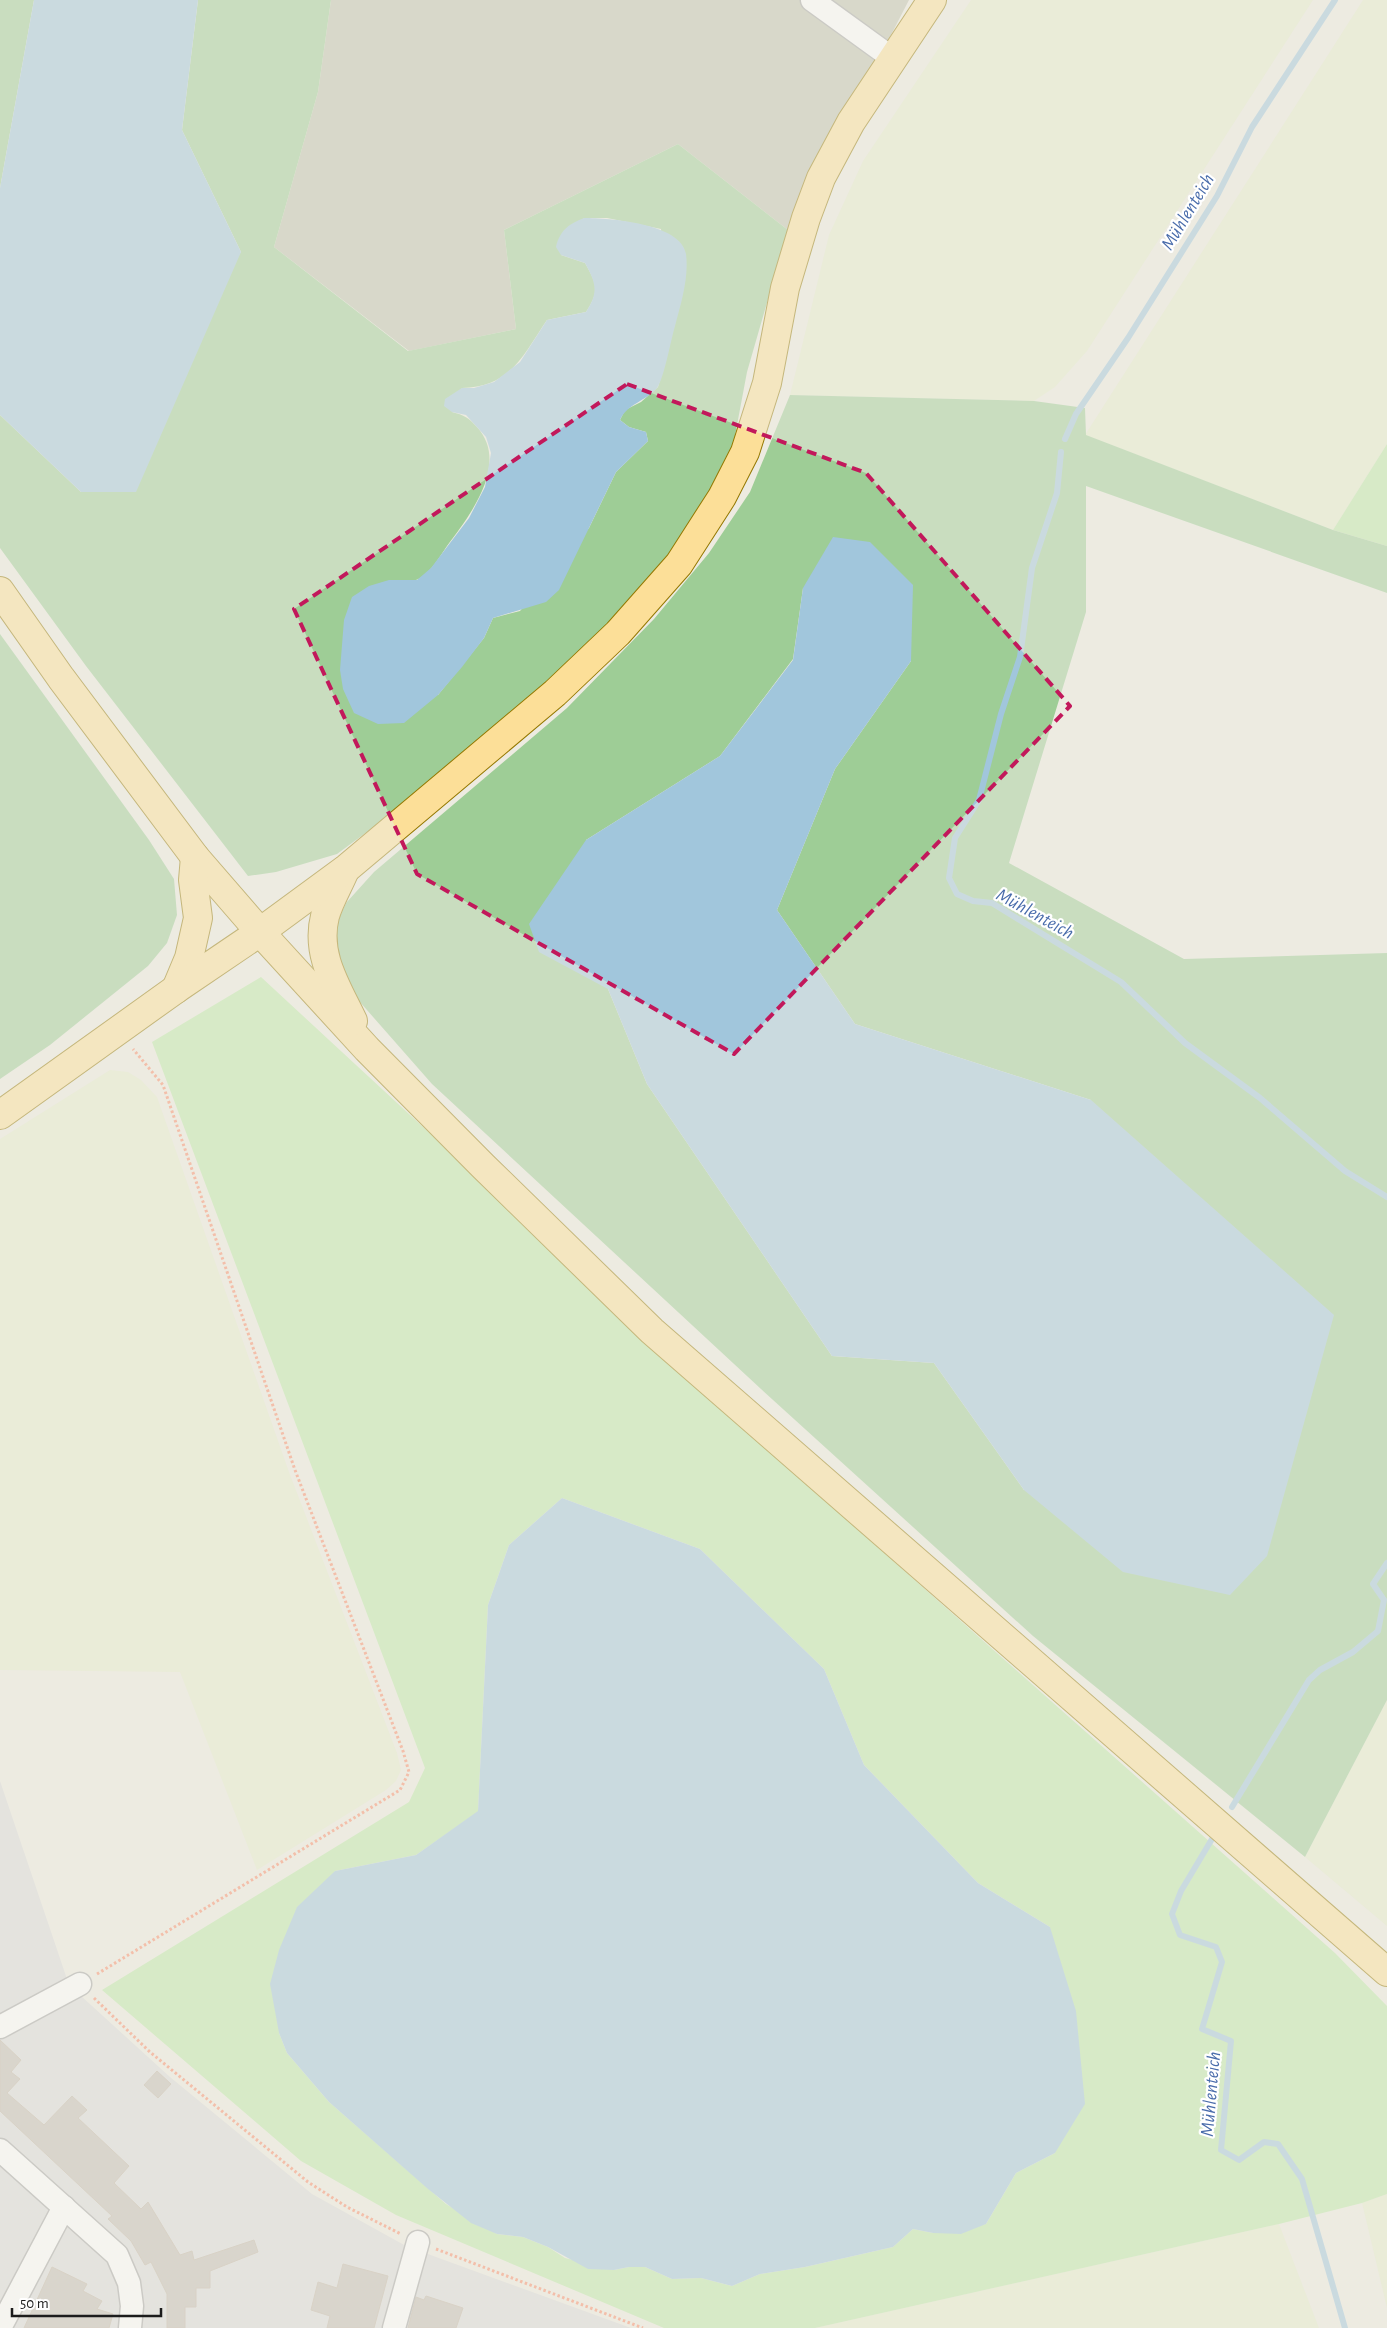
<svg xmlns="http://www.w3.org/2000/svg" width="1387" height="2328" font-family="'Alegreya Sans',sans-serif">
	<style>
		.residential { fill: #dad9d9 }
		.construction { fill: #bfc2ad }
		.farmland { fill: #e6edcc }
		.grass { fill: #bde9a6; fill-rule: evenodd }
		.forest { fill: #9ecd96; fill-rule: evenodd }
		.water { fill: #a1c6dc }
		.lines { fill: none; stroke-linecap: round; stroke-linejoin: round }
		.stream { stroke: #a1c6dc; stroke-width: 6 }
		.building { fill: #c2bab1; stroke: #bfb4a4 }
		.minor-casing { stroke: #a3a3a3; stroke-width: 25 }
		.major-casing { stroke: #947800; stroke-width: 30 }
		.path { stroke: #fa8a66; stroke-width: 3; stroke-dasharray: 2.5 2.5; stroke-linecap: butt }
		.minor { stroke: #fff; stroke-width: 22 }
		.major { stroke: #fcdf98; stroke-width: 28 }
		.marked { fill: none; stroke: #c2185b; stroke-width: 4; stroke-dasharray: 10 6; stroke-linejoin: round }
		.labels { text-anchor: middle; dominant-baseline: central; stroke-width: 4.5; stroke-linejoin: round; paint-order: stroke }
		.water-label { font-size: 19px; font-style: italic; fill: #496cab; stroke: #fff }
	</style>
	<rect width="100%" height="100%" fill="#edebe1"/>
	<!-- residential -->
	<polygon class="residential" points="0,1781 69,1985 170,2077 312,2194 406,2246 631,2328 0,2328"/>
	<!-- construction -->
	<polygon class="construction" points="331,0 909,0 876,64 818,162 788,230 678,144 504,230 516,329 409,351 274,247 318,92"/>
	<!-- farmland -->
	<g class="farmland">
		<polygon points="971,0 1313,0 1087,351 1055,387 1034,401 790,395 829,235 863,161"/>
		<polygon points="1363,0 1387,0 1387,444 1333,530 1085,435"/>
		<polygon points="110,1070 128,1072 141,1080 157,1097 289,1472 397,1753 401,1770 396,1781 386,1790 257,1870 180,1672 0,1670 0,1139"/>
		<polygon points="1387,1700 1387,1926 1305,1857"/>
		<polygon points="1387,2194 1387,2308 1362,2203"/>
		<polygon points="1279,2224 1319,2328 815,2328"/>
	</g>
	<!-- grass -->
	<g class="grass">
		<polygon points="1387,444 1387,546 1333,530"/>
		<path d="M261 977 855 1527 1335 1953 1387 2006V2194L1362 2203 1279 2224 815 2328H664L396 2215 301 2161 102 1990 409 1802 425 1768 152 1042ZM562 1498 700 1549 824 1669 864 1765 978 1883 1050 1927 1055 2153 1016 2173 986 2224 933 2233 913 2229 893 2247 805 2267 760 2274 732 2286 701 2278 672 2279 645 2267H629L614 2270 565 2258 548 2247 523 2237 497 2234 446 2204 329 2102 287 2053 279 2033 335 1871 416 1855 478 1812 488 1605 509 1545Z"/>
	</g>
	<!-- forest -->
	<g class="forest">
		<polygon points="0,0 34,0 0,188"/>
		<path d="M198 0H331L318 92 274 247 408 351 516 329 504 230 678 144 788 230 747 372 731 457 700 514 642 596 579 660 432 784 337 854 276 872 248 876 86 666 0 548V415L81 492 241 252 182 130ZM584 218H607L661 229 665 361 658 387 641 402 625 410 620 420 629 427 646 432 648 441 616 472 589 528 520 611 493 618 484 638 438 695 389 580C397 580 408 582 416 580 429 576 440 556 447 546 470 515 510 464 477 427 469 418 464 415 452 412L462 388C511 387 523 355 547 320L586 312C600 291 597 284 585 263L561 255Z"/>
		<path d="M790 395 1034 401 1085 408 1086 435 1333 530 1387 546V593L1086 486V612L1009 863 1184 959 1387 953V1700L1305 1857 1033 1636 761 1389 432 1084 352 993 332 947 336 925 346 903 374 872 567 708 654 619 709 553 750 492ZM803 588 911 661 835 769 777 910 855 1024 1091 1100 1024 1490 934 1363 832 1356 647 1084 608 989 586 840 720 756 793 659Z"/>
		<polygon points="0,634 149,840 174,879 177,915 167,943 148,966 50,1045 0,1079"/>
	</g>
	<!-- water -->
	<g class="water">
		<polygon points="34,0 198,0 182,130 241,252 136,492 81,492 0,415 0,188"/>
		<path d="M584 218C609 218 681 223 686 254 689 278 681 303 675 326 671 339 664 379 657 388 646 401 627 404 620 420L629 427 646 432 648 441 616 472 559 590 546 602 493 618 484 638 462 667 438 695 404 723 378 724 354 713 343 689 340 670 344 620 352 597 369 586 389 580H417L431 568 469 518 485 487 491 453 486 437 466 415 452 412 444 406 445 399 462 388H474L494 382 520 362 547 320 586 312C599 292 596 283 585 263L561 255 556 247C560 230 569 224 584 218Z"/>
		<polygon points="833,537 870,542 913,585 911,661 835,769 777,910 855,1024 1091,1100 1334,1315 1267,1556 1230,1595 1123,1572 1024,1490 934,1363 832,1356 647,1084 608,989 539,952 529,924 586,840 720,756 793,660 803,588"/>
		<polygon points="562,1498 700,1549 824,1669 864,1765 978,1883 1050,1927 1076,2011 1085,2104 1055,2153 1016,2173 986,2224 961,2234 933,2233 913,2229 893,2247 805,2267 760,2274 732,2286 701,2278 672,2279 645,2267 629,2267 614,2270 588,2269 548,2247 523,2237 497,2234 471,2223 428,2189 329,2102 287,2053 279,2033 270,1984 279,1950 297,1907 335,1871 416,1855 478,1811 488,1605 509,1545"/>
	</g>
	<g class="lines">
		<!-- stream -->
		<g class="stream">
			<polyline points="1065,439 1076,414 1128,338 1217,196 1252,127 1335,0"/>
			<polyline points="1061,452 1057,493 1032,568 1020,657 1001,714 979,800 955,838 949,878 957,894 973,901 992,903 1121,982 1185,1043 1260,1098 1345,1171 1387,1197"/>
			<polyline points="1232,1807 1309,1680 1320,1670 1353,1652 1378,1631 1384,1600 1373,1584 1387,1563"/>
			<polyline points="1212,1839 1181,1891 1172,1914 1180,1935 1216,1947 1222,1962 1202,2029 1231,2041 1221,2150 1239,2160 1264,2142 1278,2144 1302,2179 1345,2328"/>
		</g>
	</g>
	<!-- building -->
	<g class="building">
		<polygon points="0,2040 21,2060 11,2072 20,2079 7,2093 44,2125 72,2096 87,2110 78,2118 129,2166 114,2183 141,2209 148,2202 180,2255 192,2251 194,2260 254,2240 258,2252 210,2271 210,2288 196,2288 196,2307 185,2307 185,2328 167,2328 167,2294 151,2262 145,2265 131,2241 108,2219 112,2216 0,2111"/>
		<polygon points="157,2071 171,2084 158,2098 144,2085"/>
		<polygon points="343,2264 388,2276 374,2328 327,2328 330,2316 311,2310 318,2282 337,2288"/>
		<polygon points="52,2267 87,2284 83,2291 102,2301 97,2309 113,2314 109,2328 24,2328"/>
		<polygon points="426,2296 463,2308 456,2328 408,2328 416,2297 424,2300"/>
	</g>
	<g class="lines">
		<defs>
			<g id="minor">
				<polyline points="812,0 892,58"/>
				<polyline points="0,2027 80,1984"/>
				<polyline points="0,2150 117,2255 129,2283 132,2306 130,2328"/>
				<polyline points="0,2328 64,2207"/>
				<polyline points="394,2328 418,2242"/>
			</g>
			<g id="major">
				<polyline points="0,591 61,678 195,857 260,932 367,1049 483,1166 652,1331 1387,1972"/>
				<path d="M345 870C339 885 329 901 325 916 315 955 337 987 353 1021"/>
				<polyline points="176,989 189,958 198,918 193,880 195,857"/>
				<polyline points="0,1115 176,989 260,932 347,868 555,693 618,633 679,564 722,497 745,452 767,383 785,288 806,218 821,178 851,122 932,0"/>
			</g>
		</defs>
		<!-- minor casing -->
		<use href="#minor" class="minor-casing"/>
		<!-- major casing -->
		<use href="#major" class="major-casing"/>
		<!-- path -->
		<g class="path">
			<polyline points="97,1974 400,1790 409,1772 403,1751 295,1470 163,1085 133,1049"/>
			<polyline points="94,1998 150,2052 308,2182 347,2207 401,2234"/>
			<polyline points="436,2249 643,2328"/>
		</g>
		<!-- minor -->
		<use href="#minor" class="minor"/>
		<!-- major -->
		<use href="#major" class="major"/>
	</g>
	<!-- marked area -->
	<path d="M0 0H1387V2328H0ZM627 384 866 473 1070 706 734 1054 417 874 294 609Z" fill="#edebe1" fill-opacity=".55" fill-rule="evenodd"/>
	<path class="marked" d="M627 384 866 473 1070 706 734 1054 417 874 294 609Z"/>
	<g class="labels">
		<!-- water labels -->
		<g class="water-label">
			<text transform="translate(1188 212) rotate(-59)">Mühlenteich</text>
			<text transform="translate(1035 914) rotate(29)">Mühlenteich</text>
			<text transform="translate(1211 2094) rotate(-85)">Mühlenteich</text>
		</g>
	</g>
	<!-- scale -->
	<path d="M12 2308v8h149v-8" fill="none" stroke="#1c1c1c" stroke-width="2.5"/>
	<text x="20" y="2308" font-size="15" fill="#1c1c1c" stroke="#ffffff" stroke-width="4" paint-order="stroke">50 m</text>
</svg>
